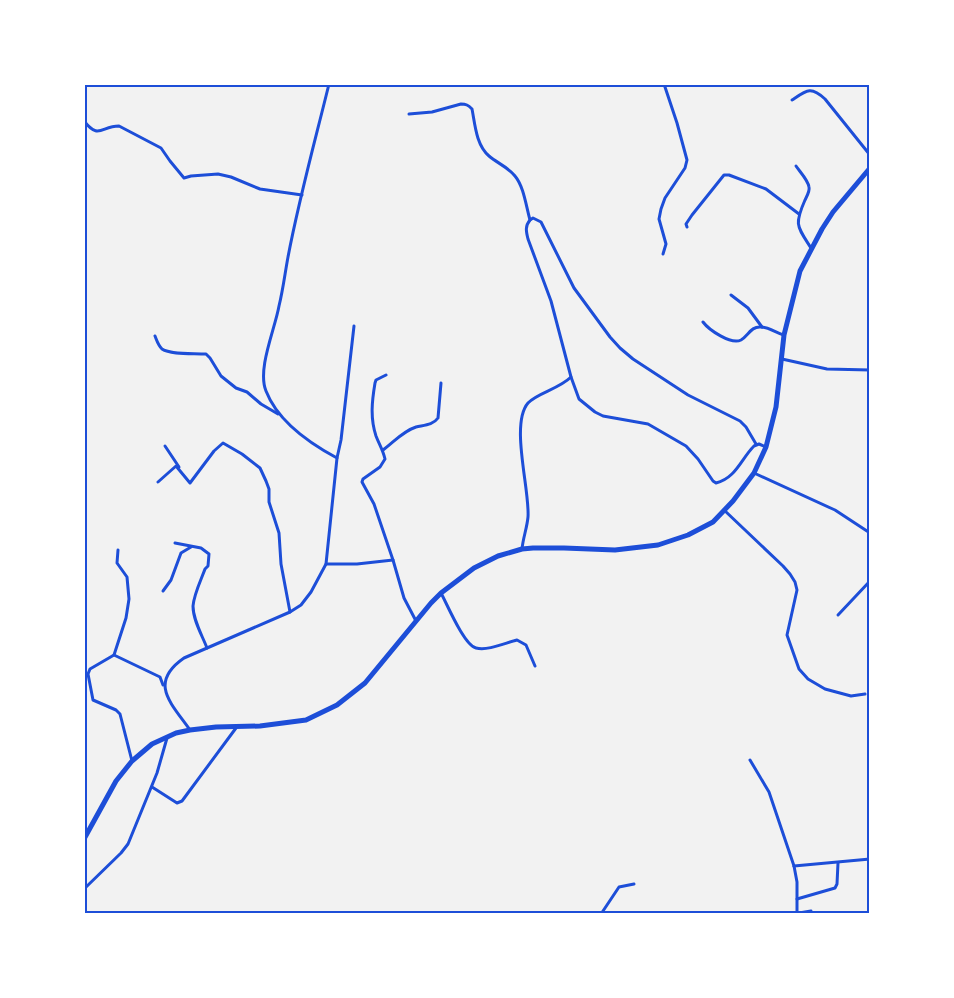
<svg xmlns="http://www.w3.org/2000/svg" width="954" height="998" font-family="Arial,sans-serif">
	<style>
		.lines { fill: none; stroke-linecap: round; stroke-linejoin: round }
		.minor { stroke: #1d4ed8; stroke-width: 3 }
		.trunk { stroke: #1d4ed8; stroke-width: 5 }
		.neatline { fill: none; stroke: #1d4ed8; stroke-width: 2 }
	</style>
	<rect width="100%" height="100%" fill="#f2f2f2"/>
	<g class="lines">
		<!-- minor -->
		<g class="minor">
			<path d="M792 100C807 90 811 86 825 99L870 155"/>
			<path d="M409 114 432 112 461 104C466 104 468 105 472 109 475 124 476 145 489 156 497 163 508 167 515 176 524 187 526 206 530 220 525 226 526 231 528 239L551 301 571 377 579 399 595 412 603 416 648 424 686 446 698 459 713 481 716 483C736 478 741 459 754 446L759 444 766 447"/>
			<path d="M84 121C99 140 101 126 119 126L161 148 170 161 184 178 191 176 218 174 231 177 260 189 302 195"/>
			<path d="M796 166C800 172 808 180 809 187 810 191 807 196 805 200 794 225 797 226 811 248"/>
			<polyline points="530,220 533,218 541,222 574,288 610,337 620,348 633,359 688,395 740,421 746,427 756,444"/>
			<polyline points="687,227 686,224 692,215 724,175 729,175 766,189 799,214"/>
			<polyline points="663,254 666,244 659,219 661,209 665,198 685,168 687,160 677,123 664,84"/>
			<polyline points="731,295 748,308 762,327"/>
			<path d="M703 322C709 330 731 345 741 340 748 336 751 326 761 327 768 327 777 333 784 335"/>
			<path d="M155 336C157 341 158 345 162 349 171 355 194 353 206 354L210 358 221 376 236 388 247 392 261 404 278 414"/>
			<polyline points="782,359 827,369 870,370"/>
			<path d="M386 375 376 380 375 383C372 401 370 418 376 436 379 444 383 450 385 459L380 467 363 479 362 482 374 504 393 560 404 598 416 621"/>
			<polyline points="165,446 179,467"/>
			<path d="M383 450C394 442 403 431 416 427 425 425 433 425 438 418L441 383"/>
			<polyline points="337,458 341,440 354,326"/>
			<polyline points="754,473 835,510 870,533"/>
			<polyline points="158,482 176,466 190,483 214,451 223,443 242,454 260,468 266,481 269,489 269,502 279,533 281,564 290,612"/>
			<polyline points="724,510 783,566 790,574 795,582 797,590 787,635 799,669 808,679 825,689 851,696 865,694"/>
			<path d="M175 543 201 548 209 554 208 566 205 569C201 580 194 594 193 606 193 620 202 635 207 648"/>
			<path d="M522 549C523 538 527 528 528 517 530 490 510 424 528 403 537 393 559 389 571 377"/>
			<polyline points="118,550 117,563 127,577 129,599 126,618 114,655 160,677 163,685"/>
			<polyline points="326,564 357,564 393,560"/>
			<polyline points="163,591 171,580 181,553 191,547"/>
			<path d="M441 593C447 604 464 645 476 648 488 651 505 643 517 640L526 645 535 666"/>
			<polyline points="838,615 870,581"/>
			<polyline points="114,655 90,669 88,674 93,700 116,710 120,714 132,761"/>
			<path d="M190 730C171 703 148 683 184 658L290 612 301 605 311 592 326 564 337 458C309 443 278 422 266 391 257 369 275 329 279 306 283 290 285 273 288 257 299 199 315 141 329 84"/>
			<polyline points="750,760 769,792 794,866 797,882 797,913"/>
			<polyline points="152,787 177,803 182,801 236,728"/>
			<polyline points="794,866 870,859"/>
			<polyline points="84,889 121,853 128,844 157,773 167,738"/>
			<polyline points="797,899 835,888 837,884 838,863"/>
			<polyline points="601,914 619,887 634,884"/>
			<polyline points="793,914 811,911"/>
		</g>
		<!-- trunk -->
		<polyline class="trunk" points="84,839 116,781 132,761 152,744 176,733 190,730 216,727 260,726 306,720 337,705 365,683 431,603 441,593 474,568 498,556 522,549 533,548 564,548 615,550 658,545 688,535 713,522 733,501 754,473 766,447 776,407 784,335 800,271 822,229 833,212 870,168"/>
	</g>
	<!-- border -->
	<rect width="954" height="998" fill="none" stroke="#ffffff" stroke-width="171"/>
	<rect x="86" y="86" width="782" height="826" class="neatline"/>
</svg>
